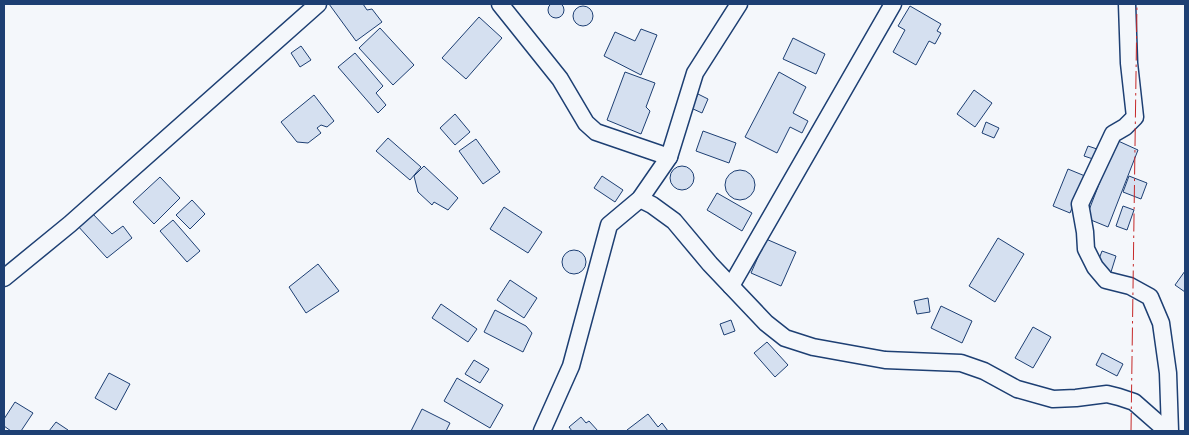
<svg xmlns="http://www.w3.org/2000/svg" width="1189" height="435" font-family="'Source Sans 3',sans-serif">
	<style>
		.building { fill: #d5e0f0; stroke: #1d3f73 }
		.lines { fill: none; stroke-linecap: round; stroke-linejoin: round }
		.street-casing { stroke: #1d3f73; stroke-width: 19 }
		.street { stroke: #f4f7fb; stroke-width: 16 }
		.power { stroke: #c62828; stroke-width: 1; stroke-dasharray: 18 4 2.5 4; stroke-linecap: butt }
	</style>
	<rect width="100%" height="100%" fill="#f4f7fb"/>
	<!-- building -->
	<g class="building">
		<circle cx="556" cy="10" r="8"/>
		<polygon points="329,4 363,4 367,10 372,9 382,22 356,41"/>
		<polygon points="910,6 941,24 937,31 941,33 935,44 929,41 916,65 893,52 905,30 898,26"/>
		<circle cx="583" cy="16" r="10"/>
		<polygon points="479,17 502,38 466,79 442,58"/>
		<polygon points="380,28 414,65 393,85 359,48"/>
		<polygon points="641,29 657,35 641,75 604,56 615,32 635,41"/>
		<polygon points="793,38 825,54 816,74 783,59"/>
		<polygon points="301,46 311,60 300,67 291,53"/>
		<polygon points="355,53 383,86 376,93 386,105 378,113 338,67"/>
		<polygon points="625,72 655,83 646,107 650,111 641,134 607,120"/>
		<polygon points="779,72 806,87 793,113 808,121 802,133 790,127 777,153 745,137"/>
		<polygon points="974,90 992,103 975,127 957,114"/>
		<polygon points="698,94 708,99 702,113 691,108"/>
		<polygon points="314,95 334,121 327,127 321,125 317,128 321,133 308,143 297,142 281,122"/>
		<polygon points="455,114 470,132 455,145 440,128"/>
		<polygon points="986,122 999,128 994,138 982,133"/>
		<polygon points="703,131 736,143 729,163 696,151"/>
		<polygon points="388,138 421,167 410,180 376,151"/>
		<polygon points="476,139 500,172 483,184 459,151"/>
		<polygon points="1116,140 1138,150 1108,227 1086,218"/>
		<polygon points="1088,146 1097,149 1093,159 1084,156"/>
		<polygon points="424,166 458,198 448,210 434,202 432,205 418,192 414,176"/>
		<circle cx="682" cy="178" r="12"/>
		<polygon points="1068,169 1085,176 1070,213 1053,206"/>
		<circle cx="740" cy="185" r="15"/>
		<polygon points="602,176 623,190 615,202 594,188"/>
		<polygon points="1129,176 1147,183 1141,199 1123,192"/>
		<polygon points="160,177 180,198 154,224 133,202"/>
		<polygon points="717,193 752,213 742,231 707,210"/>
		<polygon points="192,200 205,214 190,229 176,215"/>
		<polygon points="1123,206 1134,210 1127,230 1116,226"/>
		<polygon points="504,207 542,232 528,253 490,229"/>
		<polygon points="91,212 112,234 123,226 132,238 107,258 77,225"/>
		<polygon points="173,220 200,251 187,262 160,231"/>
		<polygon points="998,238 1024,254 995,302 969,286"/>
		<polygon points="766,239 796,252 781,286 751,273"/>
		<circle cx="574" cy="262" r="12"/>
		<polygon points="1102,251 1116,256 1111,272 1096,267"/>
		<polygon points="318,264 339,291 306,313 289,287"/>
		<polygon points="1185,271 1185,292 1175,285"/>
		<polygon points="510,280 537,298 524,318 497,300"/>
		<polygon points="928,298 930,312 917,314 914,301"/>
		<polygon points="441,304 477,329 468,342 432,318"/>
		<polygon points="941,306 972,321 962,343 931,328"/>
		<polygon points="495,310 526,326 532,333 523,352 484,332"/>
		<polygon points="731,320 735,331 724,335 720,324"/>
		<polygon points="1033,327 1051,337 1033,368 1015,358"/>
		<polygon points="767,342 788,365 775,377 754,353"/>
		<polygon points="1102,353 1123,364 1117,376 1096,365"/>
		<polygon points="474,360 489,369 480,383 465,374"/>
		<polygon points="109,373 130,384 116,410 95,398"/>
		<polygon points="457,378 503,405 490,428 444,401"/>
		<polygon points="15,402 33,413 21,431 11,431 4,426 4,419"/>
		<polygon points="422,409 450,423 446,431 411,431"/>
		<polygon points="648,414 658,427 662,423 668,431 628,431 627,430"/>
		<polygon points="581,417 586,423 589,421 598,431 572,431 569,427"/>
		<polygon points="56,422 68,430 67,431 49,431"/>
	</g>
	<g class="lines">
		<defs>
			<g id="street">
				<polyline points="500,4 560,79 586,123 596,132 669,157"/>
				<polyline points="1127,4 1129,63 1135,117 1125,127 1113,134 1080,204 1085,232 1086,249 1095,267 1106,280 1130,286 1150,297 1161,323 1168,373 1170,431"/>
				<polyline points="640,199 652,205 674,221 710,264 766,323 785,338 813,347 885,360 961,363 984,371 1017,389 1053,399 1076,398 1107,394 1119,397 1134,402 1167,431"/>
				<polyline points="4,278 70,224 318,4"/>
				<polyline points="731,286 893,4"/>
				<polyline points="542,431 571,366 609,225 640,199 669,157 695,73 739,4"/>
			</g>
		</defs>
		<!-- street casing -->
		<use href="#street" class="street-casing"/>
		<!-- street -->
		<use href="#street" class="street"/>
		<!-- power -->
		<polyline class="power" points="1131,431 1137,4"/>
	</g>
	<!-- border -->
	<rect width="1189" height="435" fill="none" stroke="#1d3f73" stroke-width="10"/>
</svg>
